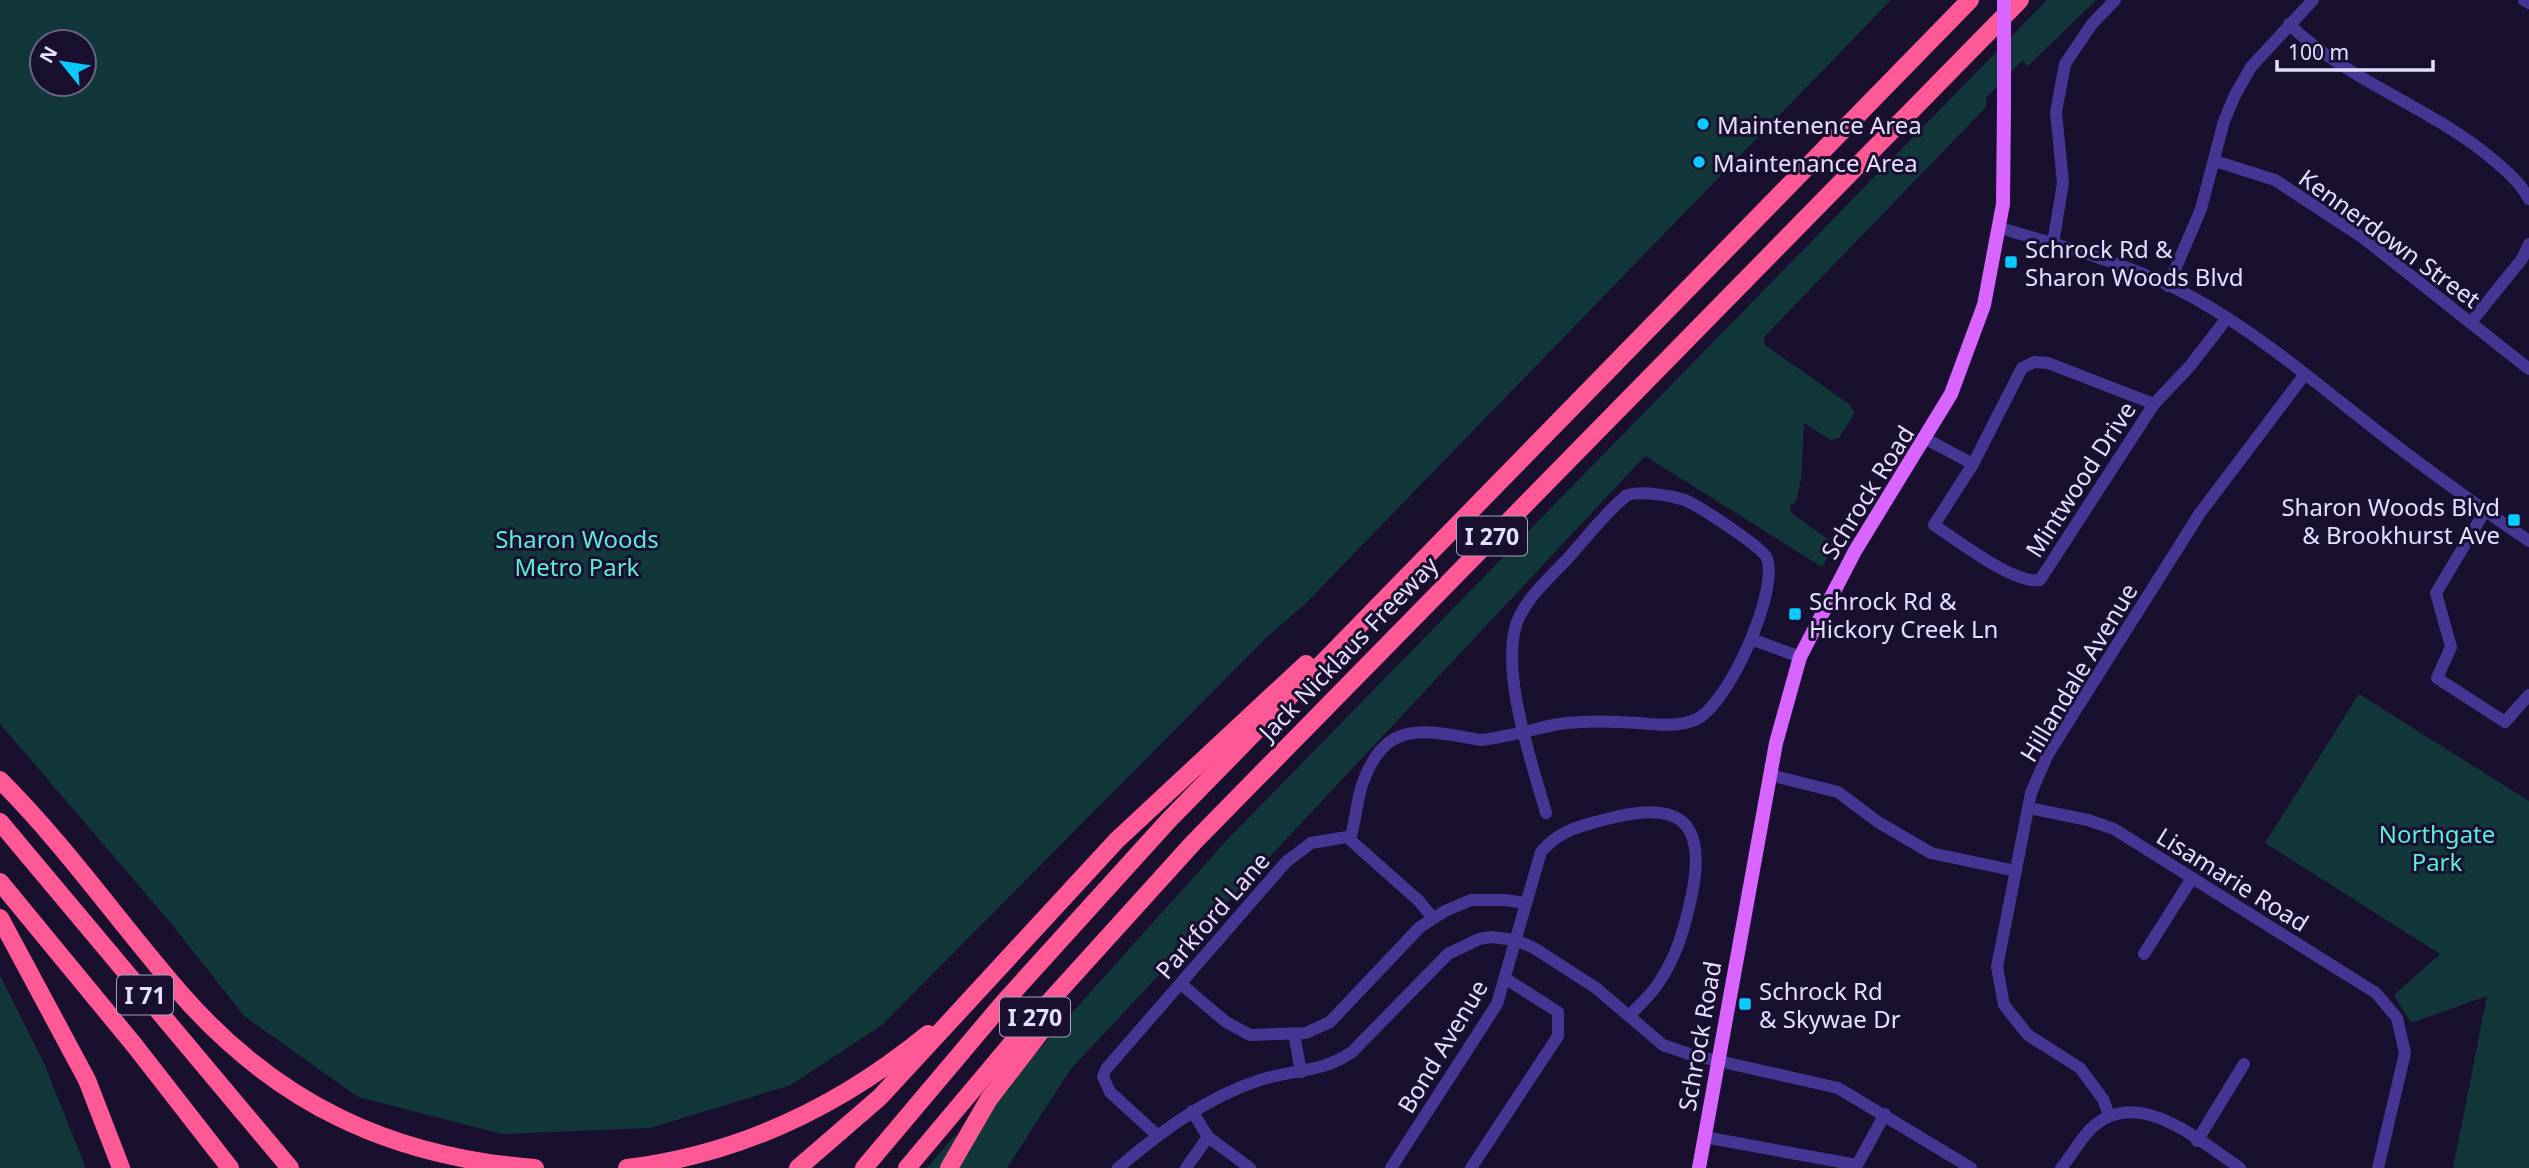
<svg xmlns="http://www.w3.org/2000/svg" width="2529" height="1168" font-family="'Noto Sans',sans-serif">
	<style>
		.green { fill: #12373a; fill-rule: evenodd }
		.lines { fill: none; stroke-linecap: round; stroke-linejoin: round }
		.minor { stroke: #453693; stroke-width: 12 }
		.major { stroke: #d865ff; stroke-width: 14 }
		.highway { stroke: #ff5995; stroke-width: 18 }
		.major-bridge { stroke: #d865ff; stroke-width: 14 }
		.poi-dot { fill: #0ac9ff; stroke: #190f2f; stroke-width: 2.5 }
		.labels { text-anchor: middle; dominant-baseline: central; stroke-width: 6; stroke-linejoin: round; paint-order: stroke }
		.shield { fill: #190f2f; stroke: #a8a0c1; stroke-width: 2 }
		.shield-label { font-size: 23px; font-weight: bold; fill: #e5deff }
		.poi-label { font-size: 24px; fill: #e5deff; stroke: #190f2f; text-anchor: start }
		.street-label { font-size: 24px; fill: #e5deff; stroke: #190f2f }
		.park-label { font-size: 24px; fill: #5cecd9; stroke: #190f2f }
	</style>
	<rect width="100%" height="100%" fill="#190f2f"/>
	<!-- green -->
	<g class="green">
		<path d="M0 0H1891L1306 603 1263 641 882 1025 791 1085 650 1128 502 1134 358 1097 244 1016 170 922 0 724ZM42 42H84V84H42Z"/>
		<polygon points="2047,0 2096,0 2027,67 2023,60 1986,98 1986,107 1764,337 1765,345 1849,404 1855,413 1839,438 1831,440 1804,423 1801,480 1796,502 1790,505 1791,513 1835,544 1822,567 1645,456 1070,1070 1007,1168 955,1168 991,1107 1026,1064 1226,841"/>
		<polygon points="2359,694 2529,801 2529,1168 2453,1168 2487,996 2411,1023 2394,995 2440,954 2265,843"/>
		<polygon points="0,975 43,1061 86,1168 0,1168"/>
		<polygon points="955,1135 958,1137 942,1168 927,1168"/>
	</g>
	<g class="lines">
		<!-- minor -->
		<g class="minor">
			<polyline points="2524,0 2529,3"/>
			<path d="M2289 24C2345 79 2423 104 2485 153 2503 168 2518 179 2529 199"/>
			<polyline points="2215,161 2275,180 2362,237 2529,369"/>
			<path d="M2000 228C2065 247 2134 265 2194 298 2255 332 2308 376 2362 419 2416 462 2472 502 2529 541"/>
			<polyline points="2053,243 2063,183 2056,112 2065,64 2092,24 2115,0"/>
			<polyline points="2168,286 2201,209 2224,121 2235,95 2251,67 2313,0"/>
			<polyline points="2471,322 2522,259 2529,244"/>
			<path d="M2154 404 2048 363 2034 362 2022 368 1973 464 1934 525C1957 540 2015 585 2040 580L2154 404 2190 366 2227 318"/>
			<polyline points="1926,439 1973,464"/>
			<polyline points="2485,511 2436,593 2451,647 2437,678 2505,722 2529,695"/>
			<polyline points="1751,639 1800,657"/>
			<polyline points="1770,775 1838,792 1878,822 1931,853 2016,871"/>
			<polyline points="2029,808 2088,820 2114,829 2376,993 2397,1018 2405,1053 2378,1168"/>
			<path d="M1350 839C1356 821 1356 803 1362 785 1385 718 1424 730 1481 740 1507 737 1533 729 1559 724 1585 720 1612 721 1639 723 1657 725 1680 727 1697 719 1729 703 1779 591 1767 558 1762 547 1699 506 1685 500 1669 495 1643 491 1627 495 1605 513 1587 537 1568 558 1550 578 1525 598 1516 625 1501 675 1532 763 1546 813"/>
			<polyline points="2144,954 2192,878"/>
			<polyline points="1181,984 1226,1022 1250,1035 1306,1033 1330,1022 1420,927 1445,911 1471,900 1505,900 1526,903"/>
			<polyline points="1294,1034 1301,1072"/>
			<polyline points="1192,1111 1208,1137 1250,1168"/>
			<polyline points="2109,1115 2103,1099 2080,1068 2028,1035 2004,1005 1997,967 2031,793 2048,754 2200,513 2305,374"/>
			<polyline points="1157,1135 1110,1092 1103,1077 1106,1069 1286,862 1311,843 1347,837 1419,901 1433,918"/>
			<polyline points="1704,1137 1857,1165 1885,1114"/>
			<polyline points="2197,1141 2244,1064"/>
			<path d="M1118 1168C1162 1131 1205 1098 1260 1080 1294 1069 1322 1073 1352 1052L1448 954 1479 939 1491 937 1516 940 1534 948 1596 988 1663 1045 1692 1055 1838 1088 1971 1168"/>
			<polyline points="1186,1168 1208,1137"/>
			<path d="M1391 1168 1497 1004 1541 852C1559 830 1581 826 1607 819 1678 800 1707 819 1692 894 1685 927 1677 956 1658 984 1650 996 1638 1006 1629 1016"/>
			<polyline points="1471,1168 1558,1036 1558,1012 1506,979"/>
			<path d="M2061 1168C2073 1155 2081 1136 2095 1125 2141 1087 2202 1143 2240 1168"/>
		</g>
		<!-- major -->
		<polyline class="major" points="1699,1168 1776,743 1800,657 1855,551 1951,394 1984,305 2003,204 2004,106"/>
		<!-- highway -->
		<g class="highway">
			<path d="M0 780C67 847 120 924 182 995 278 1104 391 1157 535 1168"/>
			<polyline points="0,822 290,1168"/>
			<polyline points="0,882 135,1046 230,1168"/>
			<polyline points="0,918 87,1080 121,1168"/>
			<path d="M627 1168C741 1154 839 1107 928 1034"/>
			<polyline points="798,1168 880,1097 1117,840 1306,664"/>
			<polyline points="864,1168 1004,1002 1168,821 1970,0"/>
			<polyline points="907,1168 1012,1043 1194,842 2020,0"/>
			<polyline points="949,1168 989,1099 1059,1008"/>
		</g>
		<!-- major-bridge -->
		<polyline class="major-bridge" points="2004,0 2004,106"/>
	</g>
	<!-- markers -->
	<g class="poi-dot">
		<circle cx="1703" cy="124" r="7"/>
		<circle cx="1699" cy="162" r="7"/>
		<rect x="2004" y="255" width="14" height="14" rx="3.5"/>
		<rect x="2507" y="513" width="14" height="14" rx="3.5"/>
		<rect x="1788" y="607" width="14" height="14" rx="3.5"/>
		<rect x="1738" y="997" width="14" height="14" rx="3.5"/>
	</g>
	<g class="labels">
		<!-- shield labels -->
		<g class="shield">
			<rect x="1457" y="516.5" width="70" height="39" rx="5"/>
			<rect x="117" y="975.5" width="56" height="39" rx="5"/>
			<rect x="1000" y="997.5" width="70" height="39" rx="5"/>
		</g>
		<g class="shield-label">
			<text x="1492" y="536">I 270</text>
			<text x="145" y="995">I 71</text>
			<text x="1035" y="1017">I 270</text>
		</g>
		<!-- poi labels -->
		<g class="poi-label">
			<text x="1717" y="124">Maintenence Area</text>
			<text x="1713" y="162">Maintenance Area</text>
			<text x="2025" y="248">Schrock Rd &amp;<tspan x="2025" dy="28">Sharon Woods Blvd</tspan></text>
			<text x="2500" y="506" text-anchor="end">Sharon Woods Blvd<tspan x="2500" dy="28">&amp; Brookhurst Ave</tspan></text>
			<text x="1809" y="600">Schrock Rd &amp;<tspan x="1809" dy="28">Hickory Creek Ln</tspan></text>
			<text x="1759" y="990">Schrock Rd<tspan x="1759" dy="28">&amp; Skywae Dr</tspan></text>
		</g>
		<!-- street labels -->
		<g class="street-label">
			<text transform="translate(2390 238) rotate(36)">Kennerdown Street</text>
			<text transform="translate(2080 479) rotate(-57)">Mintwood Drive</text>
			<text transform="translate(1867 492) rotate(-58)">Schrock Road</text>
			<text transform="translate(1348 648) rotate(-46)">Jack Nicklaus Freeway</text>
			<text transform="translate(2078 672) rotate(-59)">Hillandale Avenue</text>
			<text transform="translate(2233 879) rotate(32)">Lisamarie Road</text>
			<text transform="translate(1212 915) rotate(-49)">Parkford Lane</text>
			<text transform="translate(1699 1036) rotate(-80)">Schrock Road</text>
			<text transform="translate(1442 1046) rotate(-59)">Bond Avenue</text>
		</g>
		<!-- park labels -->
		<g class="park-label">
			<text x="577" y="538">Sharon Woods<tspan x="577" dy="28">Metro Park</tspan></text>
			<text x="2437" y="833">Northgate<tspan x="2437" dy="28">Park</tspan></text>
		</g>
	</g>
	<!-- north arrow -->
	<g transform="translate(63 63) rotate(300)"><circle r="33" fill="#190f2f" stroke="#6b6282" stroke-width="2"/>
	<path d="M0-5L12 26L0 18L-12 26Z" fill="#0ac9ff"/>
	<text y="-10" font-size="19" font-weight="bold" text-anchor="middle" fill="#e5deff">N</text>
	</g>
	<!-- scale -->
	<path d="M2277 60v10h156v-10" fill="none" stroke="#e5deff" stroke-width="3.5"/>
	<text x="2288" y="60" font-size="21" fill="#e5deff" stroke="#190f2f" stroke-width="5" paint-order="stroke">100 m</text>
</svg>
